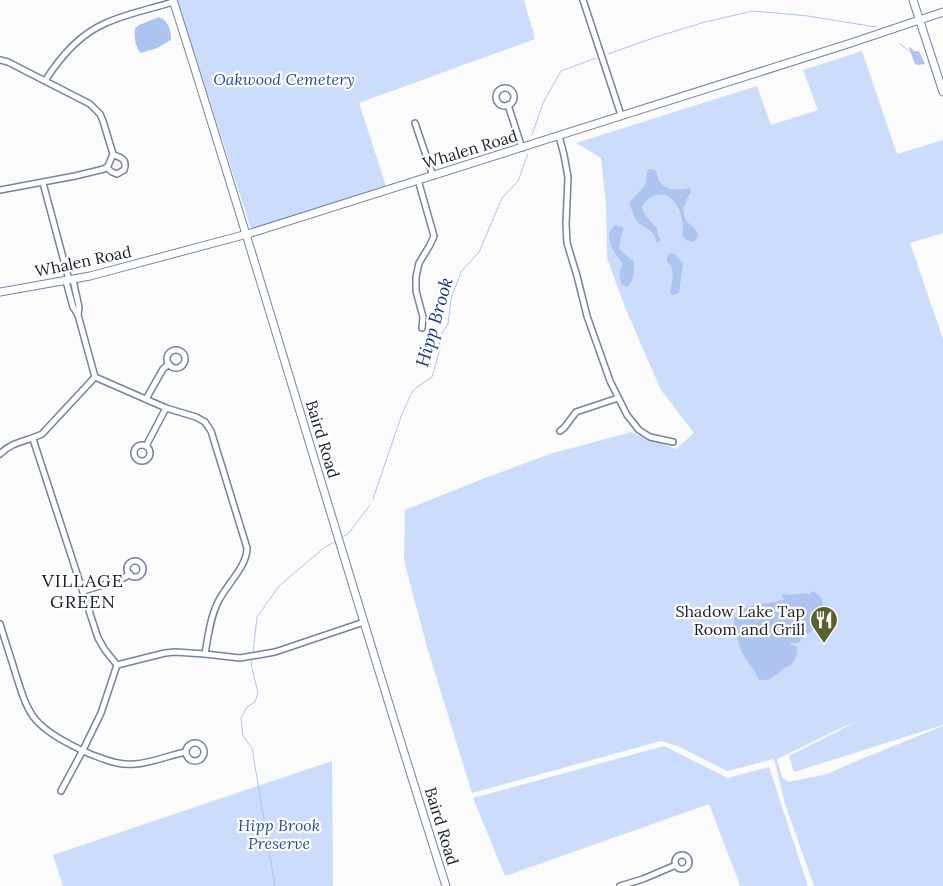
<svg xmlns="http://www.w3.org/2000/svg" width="943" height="886" font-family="Lora,serif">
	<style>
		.green { fill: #ccdcfb }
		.water { fill: #adc4f1 }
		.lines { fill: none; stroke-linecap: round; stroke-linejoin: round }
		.stream { stroke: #adc4f1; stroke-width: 1 }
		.street-casing { stroke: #7383a1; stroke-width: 8 }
		.secondary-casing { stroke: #7383a1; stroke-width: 9 }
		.street { stroke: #fff; stroke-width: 5 }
		.secondary { stroke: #fff; stroke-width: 7 }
		.labels { text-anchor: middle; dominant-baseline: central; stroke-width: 4.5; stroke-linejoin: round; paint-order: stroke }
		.park-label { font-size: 16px; font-style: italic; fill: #264ba1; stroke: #fff }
		.street-label { font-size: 16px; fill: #191f2b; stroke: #fff }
		.poi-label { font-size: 16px; fill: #191f2b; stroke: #fff; text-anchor: end }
		.water-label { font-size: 18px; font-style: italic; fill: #133589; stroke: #fff }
		.neighbourhood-label { font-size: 18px; letter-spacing: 1px; fill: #191f2b; stroke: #fff }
	</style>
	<rect width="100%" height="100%" fill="#fbfbfb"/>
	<!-- green -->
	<g class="green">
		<polygon points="177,0 524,0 535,39 359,103 386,186 251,229"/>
		<path d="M862 51 897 154 943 140V233L910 243 943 339V725L794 772 789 756 856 722C829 732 804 747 777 759L782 777 788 782 827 774 854 762 943 726V886H814L785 804 774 759 727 771 678 746 661 741 472 793 427 647 404 560 405 510 485 478 550 454 631 432 676 449 694 433 661 390 626 310 607 258 606 203 601 158 576 143 757 86 771 125 818 110 803 70Z"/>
		<polygon points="664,746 728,778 769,767 808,886 739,886 740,885 709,804 505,876 473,798"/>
		<polygon points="332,761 333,886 63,886 53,855"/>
	</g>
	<!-- water -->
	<g class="water">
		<path d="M159 17C169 21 171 31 171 40L157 48 141 53C135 48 134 36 135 28L139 25Z"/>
		<path d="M910 47 914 51H919L925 64 918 65 915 64C912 58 912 53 909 48Z"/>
		<path d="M648 169C660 169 655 175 660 182 665 191 682 190 690 188L691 192C687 196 687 202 683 208 684 212 684 216 686 220 691 227 706 234 693 242 689 241 685 240 683 236 682 232 683 227 683 224 681 210 672 190 656 195 649 197 644 201 642 208L645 215 658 230 657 233 661 240 657 243C654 229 646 230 638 222 633 217 632 209 629 203L645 185Z"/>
		<path d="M616 225 624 228 621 236 619 249 634 262C634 272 635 280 627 287L622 285C619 277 618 272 623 264 614 254 601 233 616 225Z"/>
		<path d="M671 253 676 255 683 264 679 293 673 295 670 294C671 284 677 268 667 262V256Z"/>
		<path d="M812 591C831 599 820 613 818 627L804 636 798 643H791V645L797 647 796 657 791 665 784 668 778 674 770 679 765 680H760L757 677 755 672 742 653 734 629V618C749 599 767 607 784 599L785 598H783L782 596 783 594 790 595 807 593 810 595Z"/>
	</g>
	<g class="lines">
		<!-- stream -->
		<g class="stream">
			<polyline points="900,44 913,54"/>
			<polyline points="608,54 656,37 705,22 753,11 808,16 876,27"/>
			<polyline points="532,135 543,103 561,71 596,58"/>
			<polyline points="373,499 402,414 413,390 432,377 440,349 439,338 448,324 451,299 461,272 479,252 502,198 518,181 528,154"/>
			<polyline points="344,536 348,534 370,505"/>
			<polyline points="253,653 257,617 279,586 325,547 334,542"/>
			<polyline points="252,660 251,664 258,693 255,702 247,707 241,718 243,736 252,748 275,886"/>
		</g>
		<defs>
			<g id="street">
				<polyline points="583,0 621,115"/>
				<polyline points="0,60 8,62 90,104 100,114 103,121 113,154 108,166 104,169 75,176 0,190"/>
				<path d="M45 81C60 57 80 34 106 23 128 13 151 9 173 2"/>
				<circle cx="505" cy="97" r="9"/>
				<polyline points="508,105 522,148"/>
				<polyline points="415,123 433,176"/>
				<polyline points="559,136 564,155 568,177 566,224 567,243 577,276 587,316 610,381 627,415 639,430 650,437 673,442"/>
				<path d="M107 168 112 172 117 174 124 170C128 160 121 157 113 155"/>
				<polyline points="418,180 434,236 430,245 419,263 416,277 416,291 423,317 422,328"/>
				<polyline points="43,183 69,280"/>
				<polyline points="73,280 79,307 78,315"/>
				<path d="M66 281 73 307 78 315 95 377 166 408 196 417 205 422 211 431 247 548C247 567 226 585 218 602 210 618 208 637 205 654"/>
				<circle cx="176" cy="359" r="9"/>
				<polyline points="146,399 163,369 169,364"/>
				<polyline points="560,431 564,428 576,412 618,398"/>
				<polyline points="33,439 98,638 105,650 117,665 165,653 175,652 205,654 240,658 275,652 364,622"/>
				<circle cx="142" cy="453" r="8"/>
				<polyline points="146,446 166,408"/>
				<path d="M0 454C11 442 28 441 42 434L95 377"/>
				<circle cx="135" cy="569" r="8"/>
				<polyline points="83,591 120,580 130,574"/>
				<path d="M0 624C5 641 11 658 16 675 21 690 25 707 36 720 49 735 72 746 90 754 104 759 119 766 135 764 152 763 169 755 186 752"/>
				<circle cx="195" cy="752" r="9"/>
				<polyline points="61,791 83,750 101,713 117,665"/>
				<circle cx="682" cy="862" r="7"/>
				<polyline points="620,886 643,879 676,865"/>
			</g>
			<g id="secondary">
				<path d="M173 0C267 294 352 592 446 886"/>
				<polyline points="913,0 943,92"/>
				<polyline points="0,292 90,276 251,233 851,43 943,12"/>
			</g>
		</defs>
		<!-- street casing -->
		<use href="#street" class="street-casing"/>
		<!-- secondary casing -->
		<use href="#secondary" class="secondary-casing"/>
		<!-- street -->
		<use href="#street" class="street"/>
		<!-- secondary -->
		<use href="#secondary" class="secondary"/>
	</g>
	<!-- icons -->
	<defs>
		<symbol id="restaurant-pin" viewBox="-11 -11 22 30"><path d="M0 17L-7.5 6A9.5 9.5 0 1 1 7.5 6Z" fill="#5b602e" stroke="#fff"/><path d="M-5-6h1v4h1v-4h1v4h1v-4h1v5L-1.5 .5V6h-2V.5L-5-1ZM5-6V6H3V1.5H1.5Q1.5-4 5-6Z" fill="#fff"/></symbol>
	</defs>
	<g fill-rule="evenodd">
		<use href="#restaurant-pin" x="808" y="604" width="32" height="43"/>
	</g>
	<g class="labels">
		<!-- park labels -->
		<g class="park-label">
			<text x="284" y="79">Oakwood Cemetery</text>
			<text x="279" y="825">Hipp Brook<tspan x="279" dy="18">Preserve</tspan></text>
		</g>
		<!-- street labels -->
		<g class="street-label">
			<text transform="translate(470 149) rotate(-17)">Whalen Road</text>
			<text transform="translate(83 261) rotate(-12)">Whalen Road</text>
			<text transform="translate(323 439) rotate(73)">Baird Road</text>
			<text transform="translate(442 826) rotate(73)">Baird Road</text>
		</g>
		<!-- poi labels -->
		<g class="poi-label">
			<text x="805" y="611">Shadow Lake Tap<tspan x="805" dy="18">Room and Grill</tspan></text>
		</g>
		<!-- water labels -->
		<g class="water-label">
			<text transform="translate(434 322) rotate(-74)">Hipp Brook</text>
		</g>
		<!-- neighbourhood labels -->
		<g class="neighbourhood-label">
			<text x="83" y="580">VILLAGE<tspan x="83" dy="21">GREEN</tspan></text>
		</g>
	</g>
</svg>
